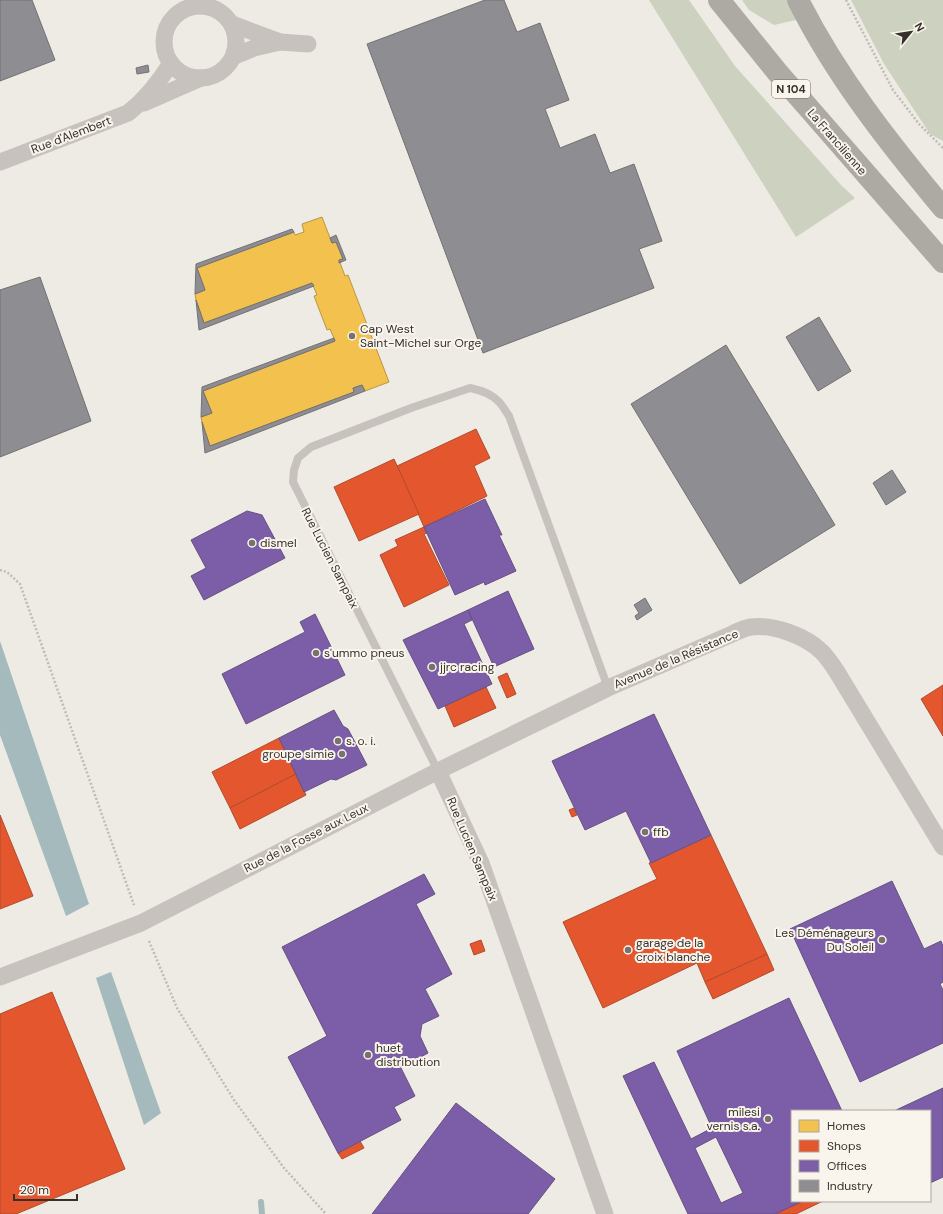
<svg xmlns="http://www.w3.org/2000/svg" width="943" height="1214" font-family="'DM Sans',sans-serif">
	<style>
		.green { fill: #cdd2c0 }
		.water { fill: #a4babc }
		.homes { fill: #f2c14e; stroke: #ba9644 }
		.shops { fill: #e4572e; stroke: #b04c2d }
		.offices { fill: #7b5ea7; stroke: #675082; fill-rule: evenodd }
		.industry { fill: #8d8d92; stroke: #737173 }
		.lines { fill: none; stroke-linecap: round; stroke-linejoin: round }
		.stream { stroke: #a4babc; stroke-width: 6 }
		.path { stroke: #c0bbb6; stroke-width: 2.5; stroke-dasharray: 2 2; stroke-linecap: butt }
		.lane { stroke: #c7c2bd; stroke-width: 8 }
		.street { stroke: #c7c2bd; stroke-width: 17 }
		.highway { stroke: #ada9a3; stroke-width: 22 }
		.poi-dot { fill: #77726c; stroke: #f9f5ed; stroke-width: 1.5 }
		.labels { text-anchor: middle; dominant-baseline: central; stroke-width: 4; stroke-linejoin: round; paint-order: stroke }
		.shield { fill: #f9f5ed; stroke: #716c66; stroke-width: 1 }
		.shield-label { font-size: 11px; font-weight: bold; fill: #37312c }
		.street-label { font-size: 12px; fill: #37312c; stroke: #f9f5ed }
		.poi-label { font-size: 12px; fill: #37312c; stroke: #f9f5ed; text-anchor: start }
	</style>
	<rect width="100%" height="100%" fill="#eeeae4"/>
	<!-- green -->
	<g class="green">
		<polygon points="649,0 689,0 735,66 841,185 855,198 796,237"/>
		<polygon points="742,0 787,0 796,20 774,25 749,10"/>
		<polygon points="851,0 943,0 943,141 930,134 884,64"/>
	</g>
	<!-- water -->
	<g class="water">
		<polygon points="0,641 89,904 66,916 0,735"/>
		<polygon points="111,972 161,1113 144,1125 96,978"/>
	</g>
	<!-- homes -->
	<polygon class="homes" points="322,217 332,243 336,242 343,259 339,260 345,276 348,275 389,382 365,391 362,385 353,388 354,392 210,446 202,422 201,417 212,413 203,391 335,341 330,329 327,330 314,296 317,295 312,283 204,323 196,300 195,294 205,290 197,268 294,232 295,235 304,232 302,224"/>
	<!-- shops -->
	<g class="shops">
		<polygon points="476,429 490,458 474,466 487,496 424,527 397,466"/>
		<polygon points="394,459 419,514 359,541 334,487"/>
		<polygon points="424,527 427,533 424,534 449,585 404,607 380,555 398,546 395,540"/>
		<polygon points="507,673 516,694 507,698 498,677"/>
		<polygon points="943,685 943,736 921,699"/>
		<polygon points="486,687 496,708 454,727 445,706"/>
		<polygon points="279,738 296,774 230,808 212,772"/>
		<polygon points="296,774 306,795 240,829 230,808"/>
		<polygon points="574,808 577,815 572,817 569,810"/>
		<polygon points="0,815 33,896 0,909"/>
		<polygon points="711,835 767,954 705,982 697,963 603,1008 563,922 657,879 649,863"/>
		<polygon points="481,940 485,951 474,955 470,944"/>
		<polygon points="767,954 774,970 713,999 705,982"/>
		<polygon points="52,992 125,1169 16,1214 0,1214 0,1014"/>
		<polygon points="360,1141 364,1148 342,1159 338,1153"/>
		<polygon points="803,1201 823,1201 796,1214 775,1214"/>
	</g>
	<!-- offices -->
	<g class="offices">
		<polygon points="485,499 502,535 499,535 516,571 485,585 484,582 455,595 424,527"/>
		<polygon points="247,511 262,515 285,558 204,600 191,576 206,568 191,540"/>
		<polygon points="508,591 534,649 494,667 468,610"/>
		<polygon points="468,610 472,620 464,624 492,684 438,709 403,640"/>
		<polygon points="315,614 345,675 246,724 222,674 305,632 300,622"/>
		<polygon points="334,710 343,726 348,729 367,765 336,780 331,779 304,792 279,738"/>
		<polygon points="654,714 711,835 651,863 626,811 585,830 552,761"/>
		<polygon points="424,874 435,894 416,904 452,974 425,989 439,1016 422,1024 420,1036 428,1053 401,1068 415,1096 394,1107 401,1120 338,1153 288,1057 327,1036 282,947"/>
		<polygon points="892,881 924,949 941,941 943,946 943,982 940,984 943,990 943,1043 860,1082 790,929"/>
		<path d="M789 998 842 1111H792V1201H803L775 1214H688L623 1076 654 1062 691 1139 712 1128 677 1051ZM716 1137 743 1193 721 1203 695 1148Z"/>
		<polygon points="943,1088 943,1177 930,1183 930,1111 894,1111"/>
		<polygon points="456,1103 555,1179 528,1214 372,1214"/>
	</g>
	<!-- industry -->
	<g class="industry">
		<polygon points="0,0 32,0 55,60 0,81"/>
		<polygon points="485,0 504,0 517,32 540,23 569,100 545,109 560,148 595,134 610,173 634,164 662,241 639,249 654,288 483,353 367,44"/>
		<polygon points="148,65 149,72 137,74 136,68"/>
		<polygon points="292,229 294,232 197,268 205,290 195,294 196,264"/>
		<polygon points="336,235 346,260 339,263 339,260 343,259 336,242 332,243 330,238"/>
		<polygon points="40,277 91,421 0,457 0,290"/>
		<polygon points="312,283 314,286 199,330 196,300 204,323"/>
		<polygon points="819,317 851,371 818,391 786,337"/>
		<polygon points="334,338 335,341 203,391 212,413 201,417 202,387"/>
		<polygon points="726,345 835,525 740,584 631,404"/>
		<polygon points="362,385 365,391 205,453 202,422 210,446 354,392 353,388"/>
		<polygon points="892,470 906,492 886,505 873,483"/>
		<polygon points="645,598 652,610 637,620 635,616 639,613 634,605"/>
	</g>
	<g class="lines">
		<!-- stream -->
		<polyline class="stream" points="261,1202 262,1214"/>
		<!-- path -->
		<g class="path">
			<polyline points="846,0 893,90 919,124 943,148"/>
			<polyline points="0,570 7,572 20,584 134,905"/>
			<polyline points="149,941 177,1008 234,1100 284,1168 326,1214"/>
		</g>
		<!-- lane -->
		<path class="lane" d="M438 771 293 482 294 470 298 458 311 447 411 408 470 388C480 390 492 394 499 402 503 406 506 412 509 416L608 688"/>
		<!-- street -->
		<g class="street">
			<circle cx="200" cy="42" r="36"/>
			<polyline points="232,24 280,42 308,44"/>
			<polyline points="235,56 254,48 280,42"/>
			<polyline points="144,103 201,78"/>
			<path d="M0 162 128 113C146 99 159 82 171 63"/>
			<polyline points="438,771 481,863 605,1214"/>
			<path d="M0 977 141 923 438 771 608 688 730 635C736 632 744 628 751 627 773 624 806 636 822 652 828 658 833 666 837 672L943 847"/>
		</g>
		<!-- highway -->
		<g class="highway">
			<polyline points="719,0 778,73 943,262"/>
			<path d="M798 0C836 76 889 143 943 208"/>
		</g>
	</g>
	<!-- markers -->
	<g class="poi-dot">
		<circle cx="352" cy="336" r="4"/>
		<circle cx="252" cy="543" r="4"/>
		<circle cx="316" cy="653" r="4"/>
		<circle cx="432" cy="667" r="4"/>
		<circle cx="338" cy="741" r="4"/>
		<circle cx="342" cy="754" r="4"/>
		<circle cx="645" cy="832" r="4"/>
		<circle cx="882" cy="940" r="4"/>
		<circle cx="628" cy="950" r="4"/>
		<circle cx="368" cy="1055" r="4"/>
		<circle cx="768" cy="1119" r="4"/>
	</g>
	<g class="labels">
		<!-- shield labels -->
		<rect class="shield" x="772" y="80" width="38" height="18" rx="3"/>
		<g class="shield-label">
			<text x="791" y="89">N 104</text>
		</g>
		<!-- street labels -->
		<g class="street-label">
			<text transform="translate(71 135) rotate(-21)">Rue d'Alembert</text>
			<text transform="translate(837 142) rotate(49)">La Francilienne</text>
			<text transform="translate(330 558) rotate(63)">Rue Lucien Sampaix</text>
			<text transform="translate(676 659) rotate(-23)">Avenue de la Résistance</text>
			<text transform="translate(306 838) rotate(-27)">Rue de la Fosse aux Leux</text>
			<text transform="translate(472 849) rotate(67)">Rue Lucien Sampaix</text>
		</g>
		<!-- poi labels -->
		<g class="poi-label">
			<text x="360" y="329">Cap West<tspan x="360" dy="14">Saint-Michel sur Orge</tspan></text>
			<text x="260" y="543">dismel</text>
			<text x="324" y="653">s'ummo pneus</text>
			<text x="440" y="667">jjrc racing</text>
			<text x="346" y="741">s. o. i.</text>
			<text x="334" y="754" text-anchor="end">groupe simie</text>
			<text x="653" y="832">ffb</text>
			<text x="874" y="933" text-anchor="end">Les Déménageurs<tspan x="874" dy="14">Du Soleil</tspan></text>
			<text x="636" y="943">garage de la<tspan x="636" dy="14">croix blanche</tspan></text>
			<text x="376" y="1048">huet<tspan x="376" dy="14">distribution</tspan></text>
			<text x="760" y="1112" text-anchor="end">milesi<tspan x="760" dy="14">vernis s.a.</tspan></text>
		</g>
	</g>
	<!-- legend -->
	<rect x="791" y="1110" width="140" height="92" fill="#f9f5ed" stroke="#aba7a0"/>
	<rect x="799" y="1120" width="20" height="12" fill="#f2c14e" stroke="#aba7a0"/>
	<text x="827" y="1130" font-size="12" fill="#37312c">Homes</text>
	<rect x="799" y="1140" width="20" height="12" fill="#e4572e" stroke="#aba7a0"/>
	<text x="827" y="1150" font-size="12" fill="#37312c">Shops</text>
	<rect x="799" y="1160" width="20" height="12" fill="#7b5ea7" stroke="#aba7a0"/>
	<text x="827" y="1170" font-size="12" fill="#37312c">Offices</text>
	<rect x="799" y="1180" width="20" height="12" fill="#8d8d92" stroke="#aba7a0"/>
	<text x="827" y="1190" font-size="12" fill="#37312c">Industry</text>
	<!-- north arrow -->
	<g transform="translate(911 32) rotate(60)" stroke="#f9f5ed" stroke-width="3" paint-order="stroke">
	<path d="M0-3L7 15L0 10L-7 15Z" fill="#37312c"/>
	<text y="-6" font-size="11" font-weight="bold" text-anchor="middle" fill="#37312c">N</text>
	</g>
	<!-- scale -->
	<path d="M14 1194v6h63v-6" fill="none" stroke="#37312c" stroke-width="2"/>
	<text x="20" y="1194" font-size="12" fill="#37312c" stroke="#f9f5ed" stroke-width="3" paint-order="stroke">20 m</text>
</svg>
